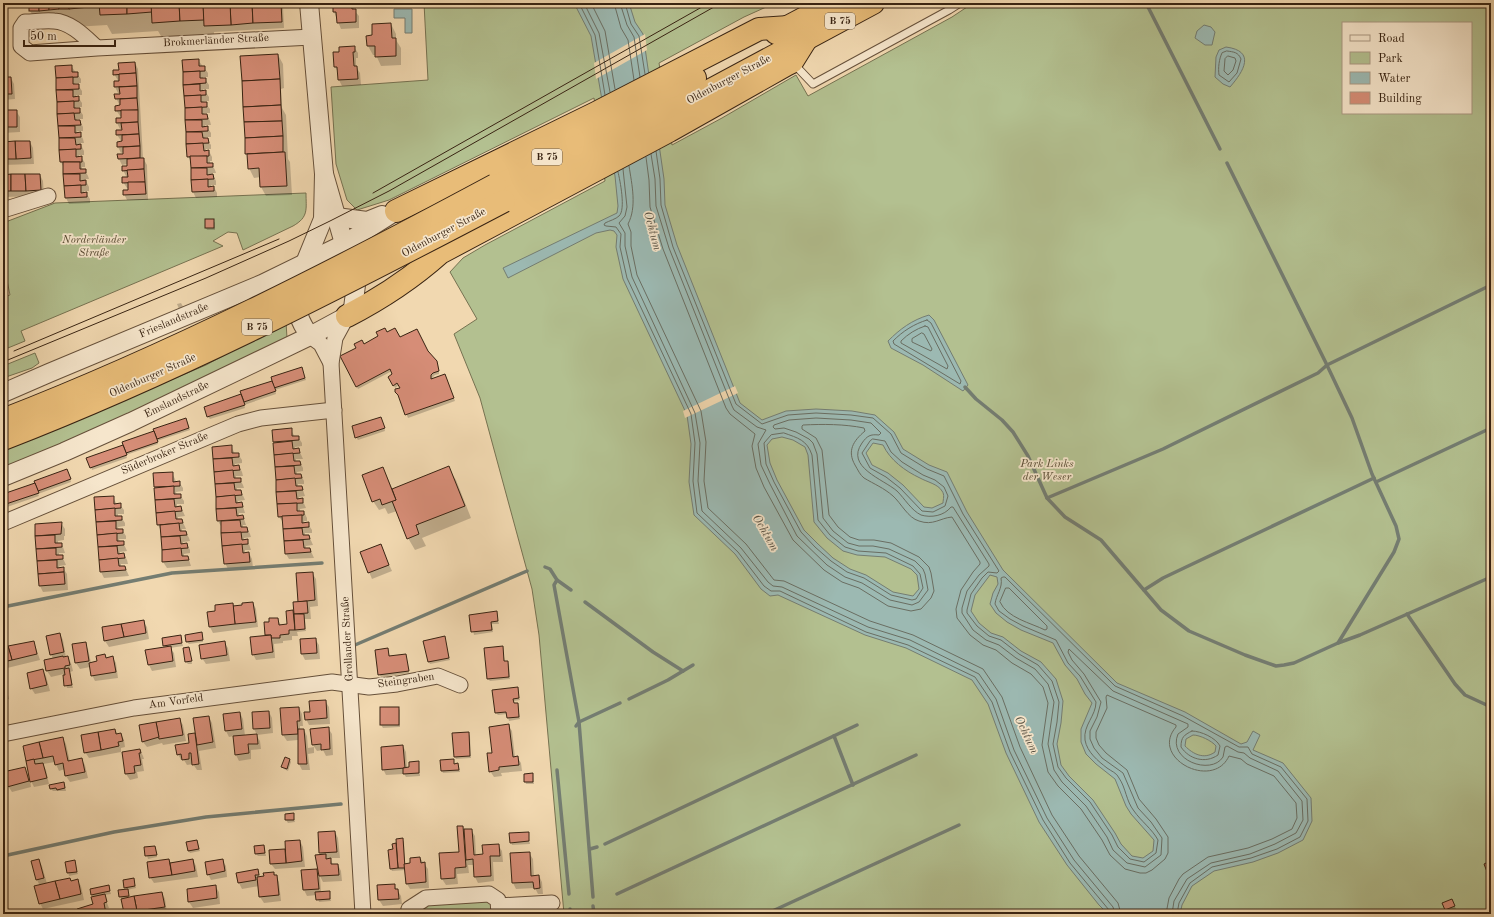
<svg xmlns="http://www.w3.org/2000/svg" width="1494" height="917" font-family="'Old Standard TT',serif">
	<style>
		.green { fill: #b3c090; stroke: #767251; fill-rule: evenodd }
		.water { fill: #9cb9b2; stroke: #747d72; fill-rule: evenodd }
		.pier { fill: #f1d8b0 }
		.shadow { fill: #0003 }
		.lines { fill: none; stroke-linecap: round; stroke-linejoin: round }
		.shore { stroke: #6a6e62; stroke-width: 1 }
		.stream { stroke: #747d72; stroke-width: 3.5 }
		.building { fill: #d68d77; stroke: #382312 }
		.service-casing { stroke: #66503a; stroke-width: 9 }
		.minor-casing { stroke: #66503a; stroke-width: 17 }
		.tertiary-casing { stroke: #66503a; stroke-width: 20 }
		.trunk-casing { stroke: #382312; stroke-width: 24 }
		.service { stroke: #f6e6cc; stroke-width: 7 }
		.minor { stroke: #f6e6cc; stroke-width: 15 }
		.tertiary { stroke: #f6e6cc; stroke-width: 18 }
		.trunk { stroke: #e8bc78; stroke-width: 22 }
		.tram { stroke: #382312; stroke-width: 1 }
		.trunk-bridge-casing { stroke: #382312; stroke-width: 24; stroke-linecap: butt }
		.trunk-bridge { stroke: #e8bc78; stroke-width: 22 }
		.labels { text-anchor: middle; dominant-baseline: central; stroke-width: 3.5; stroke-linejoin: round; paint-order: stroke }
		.shield { fill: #f6e6cc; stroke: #715e4a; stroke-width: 1 }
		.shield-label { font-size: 10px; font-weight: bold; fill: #382312 }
		.street-label { font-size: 11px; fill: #382312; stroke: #f6e6cc }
		.park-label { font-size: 11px; font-style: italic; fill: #574a32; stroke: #f6e6cc }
		.water-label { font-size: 12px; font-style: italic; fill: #565042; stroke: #f6e6cc }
	</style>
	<rect width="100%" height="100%" fill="#f1d8b0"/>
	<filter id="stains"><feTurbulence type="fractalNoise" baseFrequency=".005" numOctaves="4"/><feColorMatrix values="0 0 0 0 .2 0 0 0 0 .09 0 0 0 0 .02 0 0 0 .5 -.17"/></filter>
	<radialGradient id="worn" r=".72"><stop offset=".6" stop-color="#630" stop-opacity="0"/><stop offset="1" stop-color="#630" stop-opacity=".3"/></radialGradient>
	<!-- green -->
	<g class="green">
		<path d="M424 3H775L744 17 659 63 672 145 722 118 796 75 808 96 952 17 973 3H1491V914H564L539 635 532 589 480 398 454 334 477 319 450 272 463 258 485 245 605 181 594 98 389 200 357 210 347 200 336 164 331 87 428 80ZM1343 23H1471V113H1343Z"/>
		<path d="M306 193C306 209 309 217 293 226L243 250 237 233 228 232 213 241 223 246 21 331 25 341 3 350V297L10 295 3 261V223L55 203Z"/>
		<polygon points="286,322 287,338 58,447 3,470 3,449 65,425 206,365"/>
		<polygon points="35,353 39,363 32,368 3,378 3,366"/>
		<polygon points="435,901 490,901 493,907 491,914 413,914"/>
	</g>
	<!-- water -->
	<g class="water">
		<path d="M574 3H629L635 22 643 34 664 179 665 205 677 245 740 403 762 420 786 411 816 409 852 411 875 415 894 432 903 449 929 465 947 472 967 512 1003 570 1117 683 1185 712 1241 744 1247 742 1253 731 1260 735 1253 750 1283 763 1311 798 1312 821 1303 840 1278 853 1253 862 1214 871 1192 886 1182 905 1180 914H1108L1099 905 1067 865 1039 822 1006 753 988 704 972 680 906 648 865 635 778 595 770 596 761 589 735 554 694 515 689 482 691 444 687 415 623 279 616 247 617 235 614 231 610 230 596 233 508 278 503 268 617 213 618 206 615 176 591 36ZM782 437 793 440 805 447 808 455 814 522 827 538 843 551 857 555 885 557 911 569 917 575 919 589 913 596 893 592 866 575 850 569 833 558 818 544 804 530 777 480 770 463 767 445 772 439ZM873 443 883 445C890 460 905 471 920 478 927 482 938 484 942 491 945 495 943 499 943 503L932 508 924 507 903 485 888 473 872 465 866 453ZM990 575 997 577 998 584 993 593 990 604 996 613 1007 622 1021 630 1053 643 1065 665 1077 679 1085 694 1092 703 1081 729V742L1086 754 1096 764 1115 779 1126 806 1131 814 1154 840 1153 851 1143 858 1132 856 1121 844 1115 833 1093 800 1069 776 1061 765 1057 744 1061 723 1063 701 1056 679 1041 662 1021 651 1003 637 991 633 979 623 971 611 975 595ZM1193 735C1200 735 1212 741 1216 746L1215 752C1204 760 1193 754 1185 746L1186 739Z"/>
		<polygon points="394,9 412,9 412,33 405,33 405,18 394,18"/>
		<polygon points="1204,25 1211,27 1215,32 1212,45 1205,45 1195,38 1197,31"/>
		<path d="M1226 47C1256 51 1244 71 1230 87L1223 84 1215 77 1216 57 1219 50Z"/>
		<path d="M929 315 934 320 968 385 963 391 923 365 891 348 888 341C900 329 912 320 929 315Z"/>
	</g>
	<!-- pier -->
	<g class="pier">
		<polygon points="645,34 647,50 596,79 594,63"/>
		<polygon points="735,386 738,393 685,418 683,411"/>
	</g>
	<!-- shadow -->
	<g class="shadow">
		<polygon points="3,3 6,3 7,19 3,19"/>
		<polygon points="30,3 205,3 206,5 241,3 281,3 283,7 284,28 214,32 214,38 164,41 158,31 112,34 107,25 41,29 30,11"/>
		<polygon points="334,3 354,3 354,10 359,16 359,28 341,29 334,12"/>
		<polygon points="391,24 396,34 396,40 401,48 401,65 381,66 376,55 373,55 368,46 374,36"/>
		<polygon points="3,30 5,30 7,33 7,42 3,42"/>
		<polygon points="354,47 358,53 358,58 356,58 356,67 360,73 361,85 342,86 339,80 338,72 335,67 340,53"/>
		<polygon points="3,53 6,53 7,56 7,65 3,65"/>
		<polygon points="278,55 283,64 284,88 281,89 282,108 286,115 288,159 290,162 292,195 266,196 261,187 261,177 254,178 249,168 244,107"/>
		<polygon points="198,60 208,73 208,77 203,77 203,79 205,79 209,85 209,89 203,89 203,92 205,91 209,97 209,101 203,101 210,109 210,113 204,113 205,115 207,115 210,121 211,125 205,125 205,128 207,127 211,133 211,137 205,137 211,145 211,149 206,149 206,151 209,151 212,157 212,161 210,161 210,164 212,164 215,170 216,173 212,173 216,181 216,185 211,185 211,188 214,187 217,193 217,197 196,198 193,192 191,162 188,156 183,61"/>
		<polygon points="135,63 138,69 143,158 147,165 148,200 127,200 124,194 129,191 129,188 127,188 123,182 127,178 123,170 128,167 128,164 122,165 119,159 124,155 124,152 121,153 118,147 122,142 117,135 123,131 123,129 120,129 117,123 122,119 122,116 120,116 116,110 120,106 116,98 121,95 121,93 118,93 115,87 119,82 114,74"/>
		<polygon points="71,66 81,79 81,83 75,83 76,85 78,85 82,91 82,95 76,95 76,97 78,97 82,103 82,107 76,107 76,109 79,109 83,115 83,119 77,119 77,121 80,121 83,127 83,131 77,131 78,134 80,133 83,139 84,143 80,143 84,151 84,155 79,155 79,158 81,157 85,163 85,167 82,167 82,170 85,170 88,176 89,179 85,179 89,187 89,191 84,191 84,193 86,193 90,199 90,203 69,204 66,198 64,168 61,162 56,67"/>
		<polygon points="3,78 11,78 14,84 15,99 3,100"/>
		<polygon points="3,111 16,111 20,117 20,132 3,133"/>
		<polygon points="30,142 33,148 34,164 3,165 3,143"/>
		<polygon points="40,175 43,181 44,196 3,197 3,176"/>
		<polygon points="213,220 215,223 215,230 207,230 206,228"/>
		<polygon points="181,303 186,312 179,309 177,304"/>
		<polygon points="386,333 428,352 438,365 439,374 435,375 430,380 445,375 455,401 408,418 400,397 396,392 401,389 399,385 395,388 390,377 394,375 392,371 358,389 341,356"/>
		<polygon points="303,371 306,380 275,390 276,394 244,405 245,408 210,419 208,417 205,407 243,395 241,392"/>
		<polygon points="382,420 385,431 358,440 356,437"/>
		<polygon points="187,421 190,430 157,441 158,444 126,455 127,458 92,470 88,458 124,446"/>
		<polygon points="291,430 295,437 298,437 302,443 302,446 295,447 295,450 299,450 303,459 296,459 296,462 300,462 303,468 303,471 297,472 297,475 301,475 304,481 304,484 298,484 298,487 302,487 305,496 299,497 299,499 302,499 306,508 300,509 300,512 304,512 307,518 307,521 304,521 305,524 308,524 312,530 312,533 305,533 305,536 309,536 313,545 306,546 306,549 310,549 314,558 289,559 286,554 283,522 279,517 273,431"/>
		<polygon points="231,446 235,454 238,454 242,460 242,463 235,464 235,466 239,466 242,472 243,476 236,476 236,479 240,479 243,485 244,488 237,488 237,491 241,491 245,500 238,501 238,504 242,503 245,513 239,513 239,516 243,516 246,525 243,525 243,528 247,528 250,534 251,537 244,538 244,541 248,541 251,550 245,550 245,553 249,553 252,559 253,568 228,569 225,563 222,528 218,521 213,448"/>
		<polygon points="383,468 393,490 448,468 456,480 471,518 422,538 426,546 415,550 408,538 397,511 388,514 385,508 379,510 373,501"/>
		<polygon points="68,473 71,482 38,494 39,496 7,507 8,510 3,512 3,498"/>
		<polygon points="172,473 175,479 176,482 179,482 183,488 183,491 176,492 177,495 180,495 184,501 184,504 177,504 177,507 181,507 185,516 178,517 178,520 182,520 186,529 182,529 182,532 186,532 189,538 190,541 183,542 183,544 187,544 190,550 190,553 184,554 184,557 188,557 191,566 167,568 163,562 161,531 158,525 154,474"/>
		<polygon points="113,497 117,505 120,505 124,510 124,514 118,514 118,517 121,517 125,523 125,526 118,527 119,530 122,530 126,536 126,539 119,539 120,542 123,542 127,551 120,552 120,554 124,554 127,560 128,564 121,564 121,567 125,567 129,576 104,578 101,572 95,498"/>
		<polygon points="61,523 65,529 65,536 64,536 64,540 58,541 58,544 62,544 65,553 59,553 59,556 62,556 66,565 59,566 60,568 63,568 67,574 68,590 43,592 40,586 36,525"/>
		<polygon points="380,545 392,571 372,579 361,553"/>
		<polygon points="3,559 5,562 6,570 3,570"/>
		<polygon points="312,573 316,579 318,606 310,607 311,619 305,619 306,631 297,632 298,636 292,636 292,640 283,641 283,643 274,644 275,658 256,660 253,654 266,636 265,623 270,623 277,619 281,625 288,625 287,612 294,611"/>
		<polygon points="3,581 7,587 7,595 3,595"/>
		<polygon points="253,603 256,609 258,627 213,633 210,627 216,612 233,604 234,607"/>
		<polygon points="496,612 499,624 492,624 493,632 474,635 470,615"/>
		<polygon points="143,621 147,627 149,639 109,647 105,641 103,628"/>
		<polygon points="201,633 203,642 189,644 187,642"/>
		<polygon points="60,634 63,640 66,658 68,657 71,663 73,671 70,672 73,688 67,688 64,674 51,677 47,671 45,660 53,659 51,654"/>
		<polygon points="180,636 183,646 170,648 174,653 176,667 152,671 149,665 146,651 165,648 164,646"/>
		<polygon points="444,637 450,660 430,664 429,662"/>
		<polygon points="315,639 319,645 320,659 305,660 302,654"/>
		<polygon points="33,642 36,648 40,660 3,669 3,649"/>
		<polygon points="224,642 228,648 230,661 206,664 202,658"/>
		<polygon points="85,643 88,649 91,663 98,662 105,655 107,659 113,658 116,663 118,678 95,681 92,675 90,667 80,669 76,663 73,645"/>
		<polygon points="502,647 505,662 507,662 509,665 510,679 490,681 488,679"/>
		<polygon points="189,648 192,664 188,664 186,662"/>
		<polygon points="388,649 390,657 406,655 409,673 381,677 379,674"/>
		<polygon points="43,671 46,676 50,691 35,694 31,688"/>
		<polygon points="3,680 6,686 9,699 3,700"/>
		<polygon points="517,688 520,700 514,701 514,704 517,704 518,707 520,719 509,721 507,714 498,715 496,713"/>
		<polygon points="325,701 329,707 330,724 309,725 306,719 311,713"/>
		<polygon points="299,708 302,714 303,726 300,726 300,730 304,730 307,736 308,748 314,747 314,753 308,754 310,770 302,770 299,764 298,740 287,741 283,735 281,709"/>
		<polygon points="381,708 398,708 400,710 400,727 383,728 381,725"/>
		<polygon points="269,712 272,718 273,733 257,735 254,729"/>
		<polygon points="240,713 243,719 245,736 256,735 260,741 261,749 251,750 251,759 239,761 236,755 234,736 229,737 226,731"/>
		<polygon points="209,717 212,723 216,748 199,751 202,770 197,770 193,764 187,765 184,760 181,760 178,754 190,744 189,735 196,734"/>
		<polygon points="179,719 183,725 186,741 163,745 162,743 147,747 143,742"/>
		<polygon points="508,725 512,731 515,757 517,757 521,763 522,771 501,773 502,776 494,777 490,771 493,753"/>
		<polygon points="328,728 332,734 333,755 326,756 323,750 317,751 313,745"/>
		<polygon points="115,730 118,734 121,734 124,740 125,747 121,748 121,752 89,758 85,752"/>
		<polygon points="468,733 470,736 471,758 456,759 455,757"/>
		<polygon points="63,739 66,744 70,762 82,760 85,765 88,778 70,782 66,776 65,769 59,771 55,762 43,764 46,770 49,784 34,787 30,779 31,787 12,792 8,786 6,777 3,778 3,768 4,773 24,768 30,777 24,747"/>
		<polygon points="403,746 406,752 407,768 418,762 419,765 420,776 406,777 404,774 386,775 383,769"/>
		<polygon points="140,750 143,756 144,759 142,759 144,771 137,772 138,778 130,780 126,774"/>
		<polygon points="290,760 291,762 288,771 284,769 282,767"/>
		<polygon points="453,760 455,765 458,764 459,767 460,772 443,773 442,771"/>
		<polygon points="533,774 534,784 526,784 525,781"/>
		<polygon points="65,786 66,791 53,791 51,789"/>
		<polygon points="293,814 295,822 288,823 286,820"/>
		<polygon points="463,827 464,830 471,830 475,836 476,855 484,855 498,845 502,851 503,862 493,862 494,881 478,883 475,877 474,865 468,865 469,873 457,874 458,884 446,885 442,879 440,854 460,853"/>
		<polygon points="335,832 338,838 340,858 330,858 333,865 338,865 341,871 342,881 323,882 320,876 321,893 329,892 331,901 319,902 317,895 307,896 304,890 302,871 316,870 319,875 322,856 320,853"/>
		<polygon points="528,833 530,844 512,845 511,842"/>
		<polygon points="402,839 404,842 405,865 411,864 420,858 428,869 429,888 410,889 407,884 406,870 392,871 391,869 393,844 397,844"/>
		<polygon points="197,841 200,851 190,853 188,850"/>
		<polygon points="300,841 303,847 305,867 275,869 271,864 270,851 287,850"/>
		<polygon points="264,846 266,856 258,856 256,854"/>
		<polygon points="155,847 157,857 148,859 145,848"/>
		<polygon points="529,853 533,859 534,877 539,876 542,882 543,894 538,894 535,888 516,889 513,883"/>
		<polygon points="39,860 42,866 47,884 77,880 81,886 84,900 43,909 40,903 40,886 37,880 32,861"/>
		<polygon points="169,860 171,863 193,860 196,866 198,877 154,883 150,877"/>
		<polygon points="222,860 226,866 227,877 211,880 208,874"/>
		<polygon points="74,861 78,874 69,876 66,863"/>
		<polygon points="257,871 261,878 273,873 276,876 279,882 281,901 264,903 260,897 259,886 242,889 239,883"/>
		<polygon points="134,879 136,888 127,890 130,898 162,893 165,899 167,913 125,914 122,899 120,897 119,891 126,890 125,887"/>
		<polygon points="394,885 401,896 402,904 383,906 379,900"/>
		<polygon points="108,886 111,894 104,895 109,908 106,909 107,914 80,914 94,905 91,890"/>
		<polygon points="215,886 219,892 220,904 193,908 189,902"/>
		<polygon points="1453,902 1456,909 1447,912 1446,910"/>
		<polygon points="539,912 540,914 525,914 525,913"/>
	</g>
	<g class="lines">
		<!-- shore -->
		<g class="shore">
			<polyline points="579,3 595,35 605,95"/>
			<polyline points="584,3 599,33 610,92"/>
			<polyline points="591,3 605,31 615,89"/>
			<polyline points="614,3 621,28 628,40 634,80"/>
			<polyline points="620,3 627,25 634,37 640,77"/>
			<polyline points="625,3 631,24 639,36 645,74"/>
			<path d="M1227 51C1234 52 1238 52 1241 59L1237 73 1229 82 1219 75C1218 68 1219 59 1222 53Z"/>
			<polygon points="1228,56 1235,58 1236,61 1233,70 1228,75 1224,71 1225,59"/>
			<path d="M656 151 660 179 661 205 673 247 736 404 762 424 788 415 816 413 851 415 873 418 891 434 901 453 927 469 944 476 963 514 999 571 997 573 988 572 982 578 971 594 967 610V613L977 626 989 636 1001 640 1019 654 1038 665 1052 681 1059 702 1057 722 1053 744 1058 767 1066 778 1090 802 1112 835 1118 847 1130 859 1144 862 1156 853 1158 840C1152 829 1141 821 1134 811 1126 801 1126 788 1119 778 1117 773 1111 771 1107 768 1098 761 1087 752 1085 740 1083 725 1096 716 1096 702L1080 676 1068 663 1056 640 1023 626 1010 619 999 611 995 604C996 595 1003 588 1001 578L1003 577H1005L1115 686 1183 716 1239 747H1248L1252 754 1281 767 1307 799 1308 821 1300 837 1277 849 1251 858 1212 867 1190 883 1179 903 1177 914"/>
			<path d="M651 154 655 179 656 206 669 248 732 406 734 410 757 427 766 430 758 444 761 465 770 484 797 536 827 565 845 577 862 583 890 600 912 605 919 602 928 590 925 574 923 569 915 561 889 549 873 546H859L848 543 833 531 823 518 817 454 813 443 809 439 796 432 784 428 775 429 773 427 774 425 789 420 816 418 851 420 871 423 881 433 879 435C870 434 867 436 862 443 845 467 883 479 897 491 905 499 911 510 921 515 931 518 944 516 951 507H953L989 564V566L979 575 967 591 962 608V613L973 630 986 640 999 645 1016 658 1035 669 1048 684 1054 702 1048 744 1054 770 1062 782 1086 806 1107 837 1113 850 1127 863 1145 867 1161 855 1162 838 1151 822 1138 808 1123 773 1102 758 1094 748 1090 739V731L1097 717 1101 702 1084 674 1072 660 1068 652 1069 649 1113 691 1188 724V727L1178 734C1167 760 1211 776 1223 757 1224 754 1224 750 1225 747L1227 746 1238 752 1244 753 1250 758 1278 771 1302 801 1303 820 1296 833 1275 844 1250 854 1211 863 1187 879 1174 901 1172 914"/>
			<path d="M646 157 649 180 650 207 663 249 726 408 730 414 755 434 752 446 756 468 764 487 793 540 824 570 842 582 859 588 888 606 911 611 921 609 931 598 934 591 931 573 929 567 919 557 891 543 874 540H859L850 537 838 527 829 515 822 450 816 438 802 429V426L803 425C823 424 844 424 864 428L865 431C853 441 847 451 855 465 858 470 860 475 864 478 874 484 884 488 893 496 901 503 908 518 919 521 933 526 940 518 952 517L980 562V564L973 572 961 590 956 609 957 618 970 635 983 645 996 650 1012 663 1031 674 1043 687 1048 703 1042 745 1048 772 1058 786 1081 809 1102 840 1110 855 1125 869 1140 873H1146L1152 870 1165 859 1168 853V837L1156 819 1139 799 1127 770 1106 753 1099 745 1096 738V732L1107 708 1106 697 1107 695 1176 725V727C1149 758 1213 791 1229 756L1241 759 1247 764 1274 776 1296 803 1297 818 1292 829 1272 839 1248 848 1208 857 1183 874 1179 879 1169 898 1166 914"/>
			<path d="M629 166C632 185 637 207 628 224L631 232V246L637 275 701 411 706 442 704 481 708 508 746 544 774 580 784 581 870 621 913 635 983 669 1002 697 1020 747 1052 815 1079 856 1118 903 1121 914"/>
			<polyline points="623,169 627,207 625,216 619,223 625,233 625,246 632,277 695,413 700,443 698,481 702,511 741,548 768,582 773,586 782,587 868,627 910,640 979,674 996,699 1014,750 1047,818 1074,860 1113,907 1115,914"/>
			<path d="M618 172C620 180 626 210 619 216 616 219 609 221 605 223L604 225 606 226 616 227 621 234 620 247 627 278 691 414 695 443 693 481 697 513 738 552 764 586 771 591H780L866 632 908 645 975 677 992 702 1010 752 1043 820 1070 863 1109 910 1110 914"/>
			<path d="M927 320 931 323 961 381 960 384 894 344 893 341C903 331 914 324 927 320Z"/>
			<path d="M925 326 928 327 948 366 947 369 901 343V341C908 334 916 329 925 326Z"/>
			<polygon points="922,333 924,334 932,349 931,351 912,342 912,339"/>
			<path d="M784 433C798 438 807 440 812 455L818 520 830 535 845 547 858 551 886 553 913 566 920 574 923 588 916 599 912 600 891 595 864 578 847 572 831 561 815 547 801 532 774 482 766 464 764 443 771 435Z"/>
			<polygon points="873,439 885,441 891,452 902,462 923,475 935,480 944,487 948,496 945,506 933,512 922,511 900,488 886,477 870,468 862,453 870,441"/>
			<path d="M1006 588H1009L1047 626V629L1045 630C1031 623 1007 618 1000 602Z"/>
			<path d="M1192 731C1201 731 1216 738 1220 746L1218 755C1205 764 1189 759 1181 747 1181 737 1184 735 1192 731Z"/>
		</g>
		<!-- stream -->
		<g class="stream">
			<polyline points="1146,3 1220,149"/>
			<polyline points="965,387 976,399 1002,420 1013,432 1028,456 1047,498 1065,517 1101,540 1161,610 1189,631 1245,655 1276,666 1284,665 1294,663 1338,643 1394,552 1399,539 1396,526 1372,474 1352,418 1325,361 1227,163"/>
			<polyline points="1376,482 1491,428"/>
			<polyline points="1047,498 1163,449 1318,373 1327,365 1491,285"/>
			<polyline points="545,567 550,569 557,580 571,590"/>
			<polyline points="557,580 554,585 579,722 593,897"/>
			<polyline points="1144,590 1163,578 1184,568 1374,478"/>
			<polyline points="585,602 653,652 683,671"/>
			<polyline points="3,607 172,573 322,563"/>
			<polyline points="1407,614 1455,684 1465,695 1491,707"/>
			<polyline points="1338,643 1360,635 1491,577"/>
			<polyline points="355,645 527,571"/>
			<polyline points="629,699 668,680 693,665"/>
			<polyline points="576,726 579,722 620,703"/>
			<polyline points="834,736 853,785"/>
			<polyline points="557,770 569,894"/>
			<polyline points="605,844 857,725"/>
			<polyline points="590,849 597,847"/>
			<polyline points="3,856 114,832 206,817 341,804"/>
			<polyline points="617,894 916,755"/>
			<polyline points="593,906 594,914"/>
			<polyline points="570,909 570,914"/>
			<polyline points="766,914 959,825"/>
		</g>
	</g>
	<!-- building -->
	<g class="building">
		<rect x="29" y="3" width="10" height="8"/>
		<polygon points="39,3 49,3 49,10 39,11"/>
		<polygon points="49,3 59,3 59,9 49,10"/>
		<rect x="59" y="3" width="10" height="6"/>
		<polygon points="69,3 79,3 79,8 69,9"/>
		<polygon points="79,3 90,3 90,7 79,8"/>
		<polygon points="90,3 99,3 100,7 90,7"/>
		<polygon points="99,3 127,3 127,14 100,15"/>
		<polygon points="127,3 151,3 152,12 127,14"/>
		<polygon points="151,3 179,3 180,21 152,23"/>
		<polygon points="179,3 203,3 204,20 180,21"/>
		<polygon points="230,3 252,3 253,23 231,25"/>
		<polygon points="230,3 231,25 204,26 203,4"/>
		<polygon points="252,3 281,3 282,22 253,23"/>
		<polygon points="333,3 351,3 352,9 356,9 356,22 337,23 336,12 333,12"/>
		<polygon points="391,23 392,38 396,38 396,56 375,57 375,46 367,46 366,36 372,35 372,24"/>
		<polygon points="355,46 355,52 353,52 354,66 357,66 358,79 338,80 337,67 334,67 333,52 339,52 339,47"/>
		<polygon points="278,54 280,79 242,81 240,56"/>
		<polygon points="199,59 199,66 205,66 205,71 183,72 182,60"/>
		<polygon points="135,62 136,73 113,75 113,70 119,70 118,63"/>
		<polygon points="72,65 72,72 78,72 78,77 56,78 55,66"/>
		<polygon points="200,71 200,78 206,78 206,83 183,85 183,72"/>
		<polygon points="136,73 137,86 114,87 114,81 119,81 119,74"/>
		<polygon points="3,77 11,77 12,94 3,94"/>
		<polygon points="73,77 73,84 79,84 79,89 56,90 56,78"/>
		<polygon points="280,79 281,105 243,107 242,81"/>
		<polygon points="200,84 200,91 206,90 206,95 184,96 183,85"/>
		<polygon points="137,86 137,98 115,99 114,94 120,94 119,87"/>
		<polygon points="56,90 73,90 73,97 79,96 79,101 57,102"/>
		<polygon points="201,95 201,102 207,102 207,107 185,108 184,96"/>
		<polygon points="137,98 138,110 115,111 115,106 120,105 120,99"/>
		<polygon points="74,101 74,108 80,108 80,113 57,114 57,102"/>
		<polygon points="281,105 282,121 244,122 243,107"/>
		<polygon points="202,107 202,114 207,114 208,119 185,120 185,108"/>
		<polygon points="3,110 17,110 17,127 4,127"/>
		<polygon points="121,110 138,110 138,122 116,123 116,118 121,118"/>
		<polygon points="74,113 75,120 80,120 81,125 58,126 57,114"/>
		<polygon points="185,120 202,120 202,127 208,126 208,131 186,132"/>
		<polygon points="282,121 283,136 245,138 244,122"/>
		<polygon points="138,122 139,134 116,135 116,130 122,130 121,123"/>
		<polygon points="58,126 75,126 75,133 81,132 81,137 59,138"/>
		<polygon points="186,132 202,132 203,138 208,138 209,143 186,144"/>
		<polygon points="139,134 140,146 117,147 117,142 122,141 122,135"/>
		<polygon points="283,136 283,152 245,154 245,138"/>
		<polygon points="59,138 75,138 76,145 81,144 81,149 59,150"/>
		<polygon points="15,141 30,141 31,158 16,159"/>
		<polygon points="15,141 16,159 3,159 3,142"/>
		<polygon points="203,143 204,151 209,150 209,156 187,157 186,144"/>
		<polygon points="140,146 140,158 118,159 117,154 123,154 123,147"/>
		<polygon points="76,149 76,157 82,156 82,162 60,162 59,150"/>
		<polygon points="283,152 285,152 287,186 260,187 259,168 248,169 247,154"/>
		<polygon points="190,156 207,156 207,163 213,163 213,167 191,168"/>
		<polygon points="140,158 144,158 144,169 122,171 122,166 127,166 127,159"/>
		<polygon points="63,162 80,162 80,169 86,169 86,173 63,174"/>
		<polygon points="191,168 207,168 207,175 213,174 214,179 191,180"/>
		<polygon points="144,169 145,182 122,183 122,177 128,177 127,170"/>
		<polygon points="11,174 11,191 3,191 3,175"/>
		<polygon points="11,174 25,174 26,191 11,191"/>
		<polygon points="25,174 40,174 41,190 26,191"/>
		<polygon points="63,174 80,174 80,181 86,180 86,185 64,186"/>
		<polygon points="208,179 208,187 214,186 214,191 192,192 191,180"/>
		<polygon points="128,182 145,182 146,194 123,195 123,190 128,190"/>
		<polygon points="81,185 81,193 87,192 87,197 65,198 64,186"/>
		<rect x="205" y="219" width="9" height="9"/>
		<polygon points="385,328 387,332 395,328 400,337 417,329 428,351 437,361 439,371 433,373 431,375 431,379 445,374 454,398 405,415 398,395 395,392 395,389 400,388 397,383 393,386 388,377 392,374 390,369 356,387 340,356 356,348 354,344 362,340 364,344 378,336 376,332"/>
		<polygon points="302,367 305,378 274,388 271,377"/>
		<polygon points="272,381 276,391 244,402 240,391"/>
		<polygon points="241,394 245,405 207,417 204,407"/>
		<polygon points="381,417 385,428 355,438 352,426"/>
		<polygon points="186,418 189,428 157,439 153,429"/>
		<polygon points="292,428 292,436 299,436 299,440 273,442 272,430"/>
		<polygon points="154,431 158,442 126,453 122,442"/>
		<polygon points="292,441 293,449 299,448 300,453 274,455 273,443"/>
		<polygon points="123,445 127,455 90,468 86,458"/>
		<polygon points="232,445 232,453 239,453 239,457 213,459 212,447"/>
		<polygon points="293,453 294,461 300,461 301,465 275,467 274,455"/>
		<polygon points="232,458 233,466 239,465 240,470 214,472 213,459"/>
		<polygon points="294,466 295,474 301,474 302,478 276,480 275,467"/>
		<polygon points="449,466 465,506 416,525 419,534 407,539 392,501 396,500 392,489"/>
		<polygon points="383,467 396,500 382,505 380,499 372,502 362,475"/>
		<polygon points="67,469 71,479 38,491 34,481"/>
		<polygon points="233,470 234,478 241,478 241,482 215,484 214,472"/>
		<polygon points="173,472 173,482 180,481 180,486 154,487 153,473"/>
		<polygon points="295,478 296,486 302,486 303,490 276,492 276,480"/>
		<polygon points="35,483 39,493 6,504 3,494"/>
		<polygon points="234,483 235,490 241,490 242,495 216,497 215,484"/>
		<polygon points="174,486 174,494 181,494 181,498 155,500 154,488"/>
		<polygon points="296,491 297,499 303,498 303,503 277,504 276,492"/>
		<polygon points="235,495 236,503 242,502 243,507 216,509 216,497"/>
		<polygon points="114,496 114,504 121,503 121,508 95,510 94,497"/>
		<polygon points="174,499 175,507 181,506 182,511 156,513 155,500"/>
		<polygon points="297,503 297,511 304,511 304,515 278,517 277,504"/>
		<polygon points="115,508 115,516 122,516 122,520 96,522 95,510"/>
		<polygon points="236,508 237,516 243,515 244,519 217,521 216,509"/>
		<polygon points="175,511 176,519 182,519 183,523 157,525 156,513"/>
		<polygon points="302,515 302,523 309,522 309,527 283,529 282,516"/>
		<polygon points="240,520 241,527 247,527 248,532 221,533 221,521"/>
		<polygon points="116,521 116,529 123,529 123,533 97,535 96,522"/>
		<polygon points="62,522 61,534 35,536 35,524"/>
		<polygon points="179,523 180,531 186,531 187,535 161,537 160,525"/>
		<polygon points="302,528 303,535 309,535 310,539 284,541 283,529"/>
		<polygon points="241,532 242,540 248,539 248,544 222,546 221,533"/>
		<polygon points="117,533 117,541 124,541 124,545 98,547 97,535"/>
		<polygon points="55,535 55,543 62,543 62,547 36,549 35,536"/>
		<polygon points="180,536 181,544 187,543 188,548 162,550 161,537"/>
		<polygon points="303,540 304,548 310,548 311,552 285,554 284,541"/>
		<polygon points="242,544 243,553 249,552 250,562 224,564 222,546"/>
		<polygon points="381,544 389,565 368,573 360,552"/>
		<polygon points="117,546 118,554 124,553 125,558 99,560 98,547"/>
		<polygon points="56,548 56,555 63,555 63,559 37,561 36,549"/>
		<polygon points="181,548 182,556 188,556 189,560 162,562 162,550"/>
		<polygon points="118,558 119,566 125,566 126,570 100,572 99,560"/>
		<polygon points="57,560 57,568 64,567 64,572 38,574 37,561"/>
		<polygon points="64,572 65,584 39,586 38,574"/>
		<polygon points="313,572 315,600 298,602 296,573"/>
		<polygon points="307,601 308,613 294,614 293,602"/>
		<polygon points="253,602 256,622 235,624 233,606 242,605 242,603"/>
		<polygon points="233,603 235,624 209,627 207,612 215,611 215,605"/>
		<polygon points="293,610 295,630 289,630 289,634 280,635 280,638 271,638 271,635 265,635 264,622 269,622 269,618 278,618 279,625 287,624 286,611"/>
		<polygon points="497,611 498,621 491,622 492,630 471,632 469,615"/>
		<polygon points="294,614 304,614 305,629 295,630"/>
		<polygon points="144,620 146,633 124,637 121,624"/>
		<polygon points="121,624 124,637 104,641 102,627"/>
		<polygon points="202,632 203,640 186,642 185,635"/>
		<polygon points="60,633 64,652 50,655 46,636"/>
		<polygon points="181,635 182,643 163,646 162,638"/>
		<polygon points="271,635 273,652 252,655 250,637"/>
		<polygon points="445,636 449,658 428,662 423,641"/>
		<polygon points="316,638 317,653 301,654 300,639"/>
		<polygon points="34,641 37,654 12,660 8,646"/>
		<polygon points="225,641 227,655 201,659 199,645"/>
		<polygon points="86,642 89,661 75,663 72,644"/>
		<polygon points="8,646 12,660 3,662 3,648"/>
		<polygon points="171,646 173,661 148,665 145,650"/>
		<polygon points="503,646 504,661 508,661 509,677 487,679 484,648"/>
		<polygon points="189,647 192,661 185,662 183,648"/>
		<polygon points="388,648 389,656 406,654 409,671 378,675 375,650"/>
		<polygon points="105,654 106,658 113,656 116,672 91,676 89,663 97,661 96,656"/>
		<polygon points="63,656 63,657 68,656 70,665 65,666 65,668 46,671 44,660"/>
		<polygon points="69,668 72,685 64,686 63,675 65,675 64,669"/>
		<polygon points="43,669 47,685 30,689 27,673"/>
		<polygon points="518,687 519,698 513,699 514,703 518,703 519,717 507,718 506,712 495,713 492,690"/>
		<polygon points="326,700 327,718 305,720 304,712 310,712 309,701"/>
		<polygon points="299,707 300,721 297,721 298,734 282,735 280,708"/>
		<rect x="380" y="707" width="19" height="18"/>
		<polygon points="269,711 270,728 253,729 252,712"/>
		<polygon points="240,712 242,729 225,731 223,714"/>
		<polygon points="209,716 213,742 197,745 193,718"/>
		<polygon points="180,718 183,735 159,739 156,722"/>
		<polygon points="156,722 159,737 142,742 139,725"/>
		<polygon points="509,724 513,757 518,756 519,765 499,767 499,770 489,772 487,753 492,753 489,727"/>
		<polygon points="329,727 330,749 321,750 321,744 312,745 310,729"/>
		<polygon points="115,729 116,734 121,733 123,741 118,742 119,746 101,750 98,732"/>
		<polygon points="298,729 304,729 307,764 298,764"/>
		<polygon points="98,732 101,750 84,753 81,735"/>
		<polygon points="469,732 470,756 454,757 452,733"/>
		<polygon points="195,733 199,764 192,765 191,753 189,753 189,759 182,760 181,754 177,755 175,745 189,743 188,734"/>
		<polygon points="257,734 258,744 248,744 249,753 235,755 233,736"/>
		<polygon points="63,737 68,761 82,758 85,772 65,776 63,763 55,765 53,756 43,758 39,742"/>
		<polygon points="39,742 43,758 26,761 23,746"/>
		<polygon points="403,745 405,768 382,770 381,747"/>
		<polygon points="140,749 141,753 139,753 141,765 134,766 135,773 125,774 122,752"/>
		<polygon points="285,757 290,759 287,769 281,767"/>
		<polygon points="34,759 35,764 43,763 47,778 30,782 26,761"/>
		<polygon points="454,759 454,764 458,763 459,770 441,771 440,760"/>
		<polygon points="419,761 419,773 403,774 403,768 409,767 409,762"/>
		<polygon points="25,767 29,781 7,787 3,772"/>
		<polygon points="533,773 533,782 524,782 524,774"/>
		<polygon points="64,782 65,788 57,790 56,788 50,789 49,785"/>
		<polygon points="294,813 294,820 285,820 285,814"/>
		<polygon points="457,826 463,826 466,867 455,868 455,878 441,879 439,853 459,852"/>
		<polygon points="464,829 472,829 474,855 483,854 482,845 499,844 500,856 490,856 491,876 474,877 473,859 466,860"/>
		<polygon points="335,831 337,852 319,853 318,832"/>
		<polygon points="529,832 529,841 510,843 509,833"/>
		<polygon points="403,838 405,868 398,868 396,839"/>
		<polygon points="197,840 199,849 188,851 186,842"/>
		<polygon points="300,840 302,861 286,863 285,841"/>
		<polygon points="396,843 398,868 390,869 388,850 393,849 392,844"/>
		<polygon points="264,845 265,853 255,854 254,846"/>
		<polygon points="155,846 157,855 145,856 144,847"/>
		<polygon points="285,849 286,863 270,864 269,850"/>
		<polygon points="530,852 531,876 539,875 540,888 534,889 533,882 512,883 510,853"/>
		<polygon points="326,854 326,859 331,858 331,864 338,864 339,875 319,876 315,855"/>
		<polygon points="420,857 421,863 425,862 426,882 406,884 404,864 410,863 410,858"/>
		<polygon points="39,859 44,878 36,880 31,861"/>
		<polygon points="169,859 172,875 149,878 147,862"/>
		<polygon points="193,859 195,871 172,875 170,863"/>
		<polygon points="223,859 225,871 207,875 205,862"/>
		<polygon points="75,860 77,872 67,873 65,862"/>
		<polygon points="1490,861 1491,877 1489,877 1484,864"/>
		<polygon points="258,869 259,875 255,875 256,880 238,883 236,873"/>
		<polygon points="317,869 319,889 303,890 301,870"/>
		<polygon points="274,872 274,875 277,875 279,895 259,897 257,877 264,876 263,873"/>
		<polygon points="70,878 71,881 78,879 81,894 60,899 55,881"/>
		<polygon points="134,878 135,886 124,888 123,880"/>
		<polygon points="55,881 60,899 39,904 34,886"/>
		<polygon points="395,884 395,889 398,889 399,899 378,900 377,885"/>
		<polygon points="109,885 110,891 91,895 90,889"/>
		<polygon points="216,885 217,898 188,902 187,889"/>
		<polygon points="128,889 129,896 119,897 118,890"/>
		<polygon points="330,891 330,899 316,900 315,892"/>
		<polygon points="162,892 165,907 137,911 134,896"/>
		<polygon points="105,894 107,902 104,903 106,914 79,914 77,909 93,904 91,897"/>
		<polygon points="134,896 137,911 124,913 121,899"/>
		<polygon points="1452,899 1455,906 1445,910 1442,903"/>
	</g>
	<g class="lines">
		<defs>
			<polyline id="service" points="793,63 813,84 949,10 960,3"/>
			<g id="minor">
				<path d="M97 48C85 37 71 22 54 21 44 20 34 22 25 22L21 28V46L30 53 97 48 312 37"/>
				<polyline points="3,210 48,196"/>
				<polyline points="347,316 335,338 331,363 363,914"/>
				<polyline points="310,336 321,344 331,363"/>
				<polyline points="3,523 238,424 261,418 334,410"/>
				<polyline points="3,734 134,708 332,682 369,687 397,684 438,676 460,685"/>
				<polyline points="499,906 552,903"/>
				<polyline points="408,914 409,909 426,898 489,894 498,900 499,914"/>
			</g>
			<g id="tertiary">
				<polyline points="336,217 367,221 382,215"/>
				<polyline points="303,268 323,219 324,174 309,3"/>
				<path d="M297 294C294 310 301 324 310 336"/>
				<polyline points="3,393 49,373 262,284 344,244 396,211"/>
				<polyline points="3,477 64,452 131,422 310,336 347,316 353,308 356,285 324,174"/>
			</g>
			<g id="trunk">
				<polyline points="776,33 833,3"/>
				<polyline points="495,185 695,78"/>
				<polyline points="504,201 873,3"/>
				<polyline points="396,211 596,113 759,29 789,27"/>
				<path d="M347 316C380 299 412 278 440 253L669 131 786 65 792 62 807 38"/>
			</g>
		</defs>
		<!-- service casing -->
		<use href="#service" class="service-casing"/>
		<!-- minor casing -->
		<use href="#minor" class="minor-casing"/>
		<!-- tertiary casing -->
		<use href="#tertiary" class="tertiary-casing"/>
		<!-- trunk casing -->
		<use href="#trunk" class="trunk-casing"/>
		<!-- service -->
		<use href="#service" class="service"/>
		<!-- minor -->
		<use href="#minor" class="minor"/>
		<!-- tertiary -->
		<use href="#tertiary" class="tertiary"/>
		<!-- trunk -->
		<use href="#trunk" class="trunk"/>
		<!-- tram -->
		<g class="tram">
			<polyline points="373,193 709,3"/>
			<polyline points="14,351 279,239"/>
			<polyline points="3,362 206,278 289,241 330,221 389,191 721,3"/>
		</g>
		<defs>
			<g id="trunk-bridge">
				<path d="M3 420C173 354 335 271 495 185"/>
				<path d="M3 439C176 372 340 287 504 201"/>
			</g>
		</defs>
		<!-- trunk-bridge casing -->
		<use href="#trunk-bridge" class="trunk-bridge-casing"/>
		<!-- trunk-bridge -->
		<use href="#trunk-bridge" class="trunk-bridge"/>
	</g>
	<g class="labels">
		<!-- shield labels -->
		<g class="shield">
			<rect x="825" y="13" width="30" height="16" rx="3"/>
			<rect x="532" y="149" width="30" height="16" rx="3"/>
			<rect x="242" y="319" width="30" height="16" rx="3"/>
		</g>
		<g class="shield-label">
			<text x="840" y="21">B 75</text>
			<text x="547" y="157">B 75</text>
			<text x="257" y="327">B 75</text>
		</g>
		<!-- street labels -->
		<g class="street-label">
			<text transform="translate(216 41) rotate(-3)">Brokmerländer Straße</text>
			<text transform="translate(729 80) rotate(-28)">Oldenburger Straße</text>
			<text transform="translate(444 233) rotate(-28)">Oldenburger Straße</text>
			<text transform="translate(174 321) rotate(-23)">Frieslandstraße</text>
			<text transform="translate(153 376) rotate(-24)">Oldenburger Straße</text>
			<text transform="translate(177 400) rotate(-26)">Emslandstraße</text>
			<text transform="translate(165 454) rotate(-23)">Süderbroker Straße</text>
			<text transform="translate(348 639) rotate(-93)">Grollander Straße</text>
			<text transform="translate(406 681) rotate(-8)">Steingraben</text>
			<text transform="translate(176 702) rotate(-8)">Am Vorfeld</text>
		</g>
		<!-- park labels -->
		<g class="park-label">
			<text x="94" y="240">Norderländer<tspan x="94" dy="13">Straße</tspan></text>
			<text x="1047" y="464">Park Links<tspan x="1047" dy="13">der Weser</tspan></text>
		</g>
		<!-- water labels -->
		<g class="water-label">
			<text transform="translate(652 231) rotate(75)">Ochtum</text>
			<text transform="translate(765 533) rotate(60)">Ochtum</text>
			<text transform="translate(1026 735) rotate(64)">Ochtum</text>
		</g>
	</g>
	<!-- margin -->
	<rect width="1494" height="917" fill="none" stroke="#f1d8b0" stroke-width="16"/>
	<rect x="4" y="4" width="1486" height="909" fill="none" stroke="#382312" stroke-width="2"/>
	<rect x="8" y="8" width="1478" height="901" fill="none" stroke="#382312"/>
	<!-- legend -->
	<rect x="1342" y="22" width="130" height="92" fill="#f6e6cc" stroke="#aa9882"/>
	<rect x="1350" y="35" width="20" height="6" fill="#f6e6cc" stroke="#aa9882"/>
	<text x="1378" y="42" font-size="12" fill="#382312">Road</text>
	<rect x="1350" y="52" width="20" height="12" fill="#b3c090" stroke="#aa9882"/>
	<text x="1378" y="62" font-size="12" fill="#382312">Park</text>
	<rect x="1350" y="72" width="20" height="12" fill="#9cb9b2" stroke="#aa9882"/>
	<text x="1378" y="82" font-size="12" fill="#382312">Water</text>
	<rect x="1350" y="92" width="20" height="12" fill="#d68d77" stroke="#aa9882"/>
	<text x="1378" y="102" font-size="12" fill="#382312">Building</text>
	<!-- scale -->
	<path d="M24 40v6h91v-6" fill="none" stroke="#382312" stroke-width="2"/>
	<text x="30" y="40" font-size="12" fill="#382312" stroke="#f6e6cc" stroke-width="3" paint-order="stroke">50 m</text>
	<rect width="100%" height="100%" filter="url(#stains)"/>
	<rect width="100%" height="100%" fill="url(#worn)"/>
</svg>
